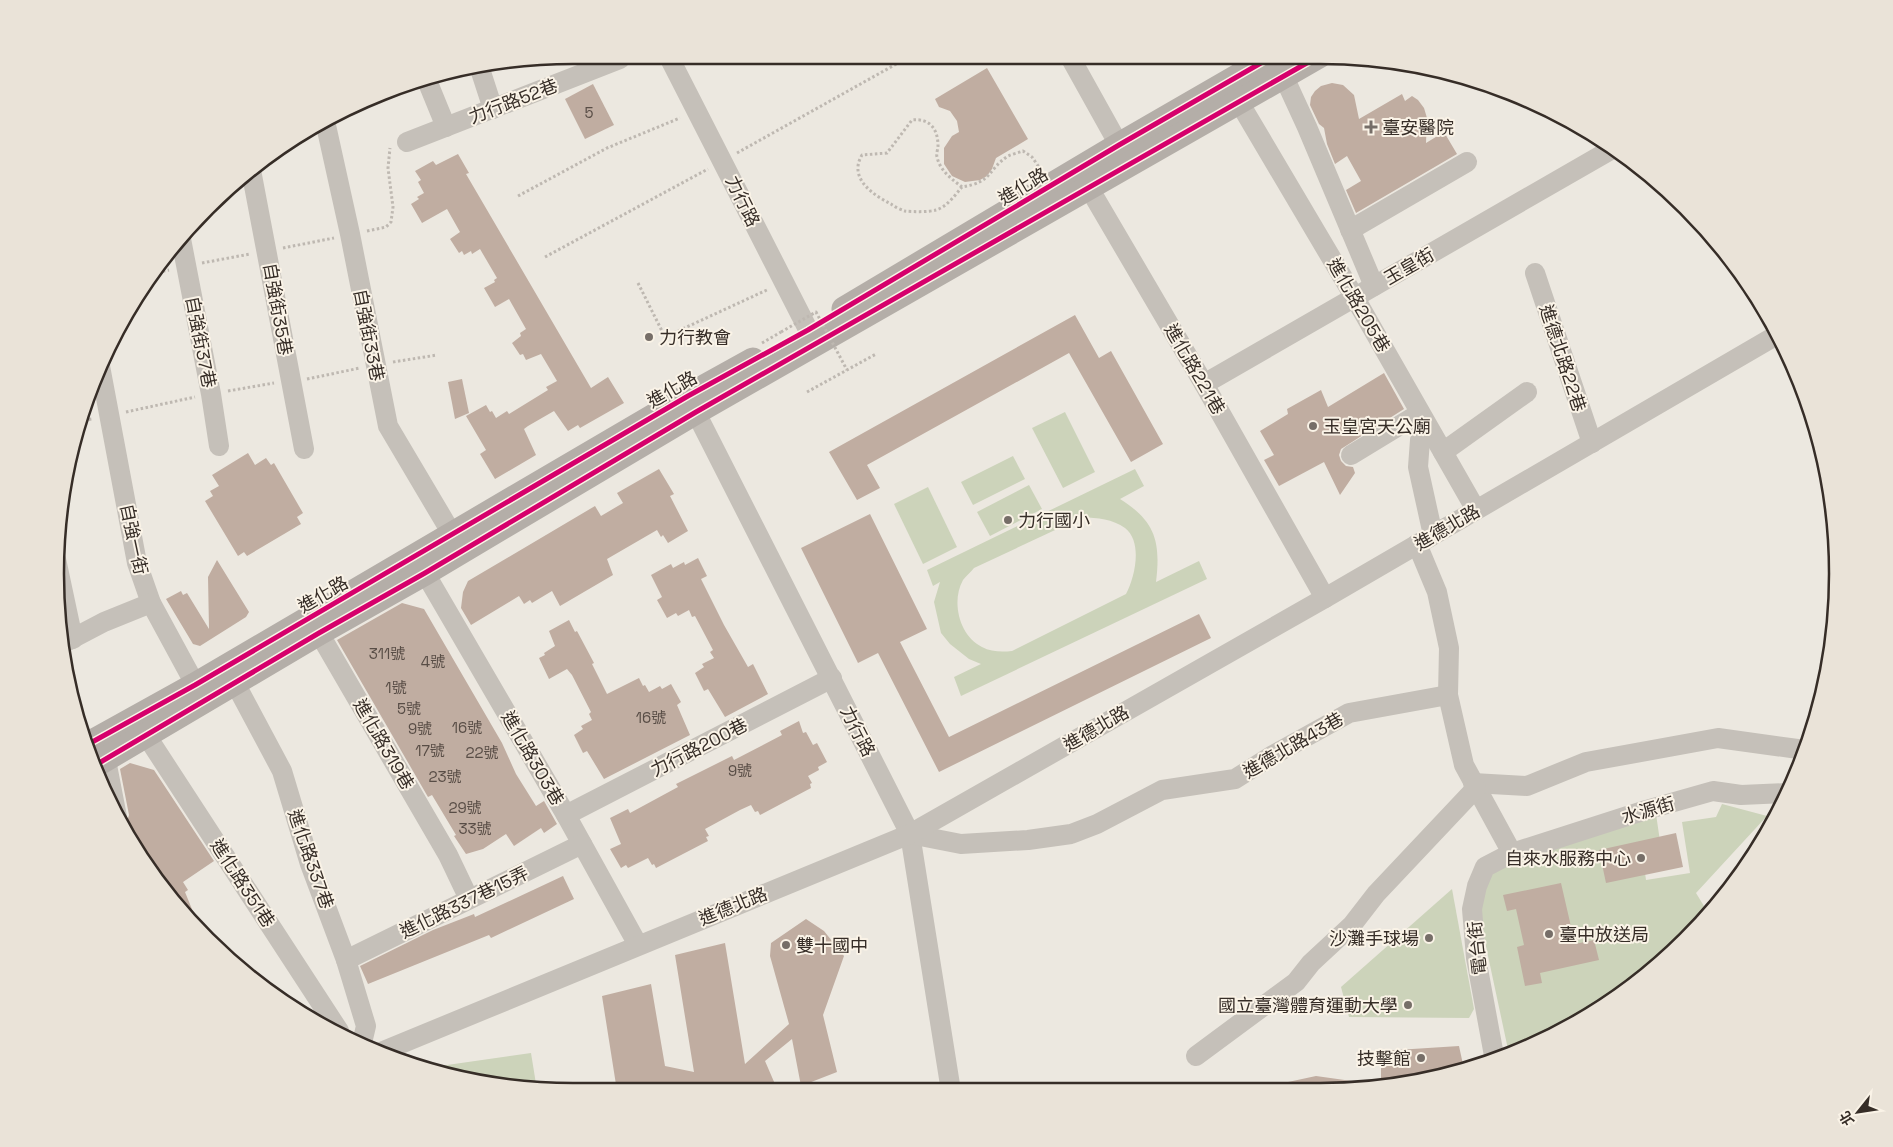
<svg xmlns="http://www.w3.org/2000/svg" width="1893" height="1147" font-family="'Space Grotesk','Noto Sans TC',sans-serif">
	<style>
		.green { fill: #ccd3ba; fill-rule: evenodd }
		.building { fill: #c0ada1 }
		.lines { fill: none; stroke-linecap: round; stroke-linejoin: round }
		.path { stroke: #beb8b1; stroke-width: 3; stroke-dasharray: 2.5 2.5; stroke-linecap: butt }
		.minor { stroke: #c5c0b9; stroke-width: 20 }
		.major { stroke: #b4aea8; stroke-width: 25 }
		.path-bridge { stroke: #beb8b1; stroke-width: 3; stroke-dasharray: 2.5 2.5; stroke-linecap: butt }
		.cycleway-casing { stroke: #faf3e7; stroke-width: 8 }
		.cycleway { stroke: #d6006c; stroke-width: 5 }
		.poi-dot { fill: #766e68; stroke: #faf3e7; stroke-width: 2 }
		.labels { text-anchor: middle; dominant-baseline: central; stroke-width: 4; stroke-linejoin: round; paint-order: stroke }
		.number-label { font-size: 15px; fill: #584d46 }
		.street-label { font-size: 18px; fill: #362d27; stroke: #faf3e7 }
		.poi-label { font-size: 18px; fill: #362d27; stroke: #faf3e7; text-anchor: start }
		.rim { fill: none; stroke: #362d27; stroke-width: 2.5 }
	</style>
	<rect width="100%" height="100%" fill="#ece8e0"/>
	<!-- green -->
	<g class="green">
		<polygon points="1065,412 1095,472 1063,488 1032,428"/>
		<polygon points="1013,456 1025,479 973,505 961,482"/>
		<path d="M1135 469 1144 486 1120 499C1155 521 1161 541 1156 582L1199 561 1207 579 961 696 954 677 981 664 969 659 950 644 941 633 934 602 940 582 933 586 927 570ZM1083 517C1097 518 1113 519 1125 528 1143 542 1135 577 1126 594L1012 651C1002 652 991 652 982 647 959 636 951 601 963 580 966 576 971 572 974 568Z"/>
		<polygon points="1029,485 1042,509 990,536 977,512"/>
		<polygon points="928,487 957,547 923,564 894,504"/>
		<polygon points="1722,804 1767,816 1696,893 1707,911 1662,963 1578,1023 1509,1054 1478,909 1491,875 1514,857 1656,814 1661,848 1645,873 1646,880 1690,873 1682,822 1716,817"/>
		<polygon points="1452,889 1474,1009 1469,1018 1349,1017 1341,987"/>
		<polygon points="531,1053 537,1090 426,1068"/>
	</g>
	<!-- building -->
	<g class="building">
		<polygon points="987,68 1028,139 996,158 992,169 987,176 980,180 965,182 952,176 944,164 944,148 952,136 959,132 957,121 950,111 939,107 935,99"/>
		<polygon points="1332,83 1343,85 1354,95 1359,119 1402,94 1405,101 1412,96 1418,100 1424,108 1427,118 1426,143 1444,132 1457,154 1356,213 1346,190 1361,181 1347,156 1335,164 1327,144 1324,128 1319,124 1310,105 1311,97 1315,91 1321,86"/>
		<polygon points="593,84 614,125 585,139 565,99"/>
		<polygon points="458,154 469,173 466,174 591,388 608,377 624,403 580,428 578,425 568,431 554,411 528,426 524,429 536,455 495,479 480,454 486,450 466,416 486,405 490,412 492,411 496,418 507,411 509,414 548,390 546,387 557,381 541,354 526,360 523,354 520,355 512,343 521,336 520,333 526,329 509,299 495,307 484,288 495,282 494,280 497,278 480,249 472,254 471,251 464,255 462,251 459,253 450,239 460,232 447,209 422,223 411,204 419,199 417,197 424,193 418,182 421,180 415,171 433,161 436,165"/>
		<polygon points="1075,315 1099,358 1111,351 1163,444 1131,462 1069,353 867,465 880,488 857,500 829,452"/>
		<polygon points="1384,373 1404,409 1341,449 1339,455 1341,461 1346,466 1353,467 1355,473 1340,495 1324,462 1279,486 1264,460 1274,455 1260,431 1288,414 1287,409 1321,390 1328,407"/>
		<polygon points="462,379 469,413 455,419 448,382"/>
		<polygon points="248,453 255,465 266,458 271,465 274,463 303,513 297,517 301,524 247,556 244,552 238,556 205,501 213,496 210,491 219,486 212,475"/>
		<polygon points="659,469 674,494 670,496 688,531 668,543 663,535 661,537 657,530 607,559 613,575 560,606 552,591 532,603 530,600 524,604 519,596 471,625 461,608 463,592 468,581 595,506 601,516 623,503 617,493"/>
		<polygon points="870,514 927,629 900,642 949,737 1199,614 1211,638 939,772 878,653 858,663 801,548"/>
		<polygon points="698,558 707,576 701,579 724,625 748,667 753,664 768,694 725,717 708,689 704,691 695,673 704,667 702,664 714,658 710,652 713,650 695,616 692,617 689,610 678,616 676,613 667,618 657,600 662,597 651,575 671,564 673,568 684,562 685,565"/>
		<polygon points="217,560 249,612 246,617 200,646 193,644 166,599 181,591 183,595 187,593 209,629 208,577"/>
		<polygon points="402,603 424,609 502,743 516,774 536,806 544,801 557,824 544,833 541,828 514,846 506,834 483,849 466,854 454,836 456,835 432,795 428,797 337,640"/>
		<polygon points="569,620 575,632 577,631 594,663 592,664 607,694 639,678 643,686 645,685 649,692 660,686 662,689 671,684 681,702 677,705 690,735 604,779 587,751 583,753 574,735 583,729 581,726 592,720 589,714 591,712 572,675 567,669 549,679 539,658 545,655 544,653 555,646 549,631"/>
		<polygon points="799,721 803,733 806,732 813,745 817,743 827,762 818,767 819,770 808,776 812,783 810,784 811,788 760,815 758,811 755,812 751,805 740,810 705,829 709,836 706,837 708,841 656,868 654,864 652,865 648,858 628,868 626,865 621,868 610,849 621,844 610,818 628,809 630,813 678,787 676,784 732,756 734,760 782,735 780,731"/>
		<polygon points="130,763 154,770 214,861 183,882 188,890 185,892 200,929 198,930 162,889 129,837 126,825 129,815 120,769"/>
		<polygon points="1676,833 1683,867 1606,883 1599,850"/>
		<polygon points="563,876 574,899 491,938 489,935 368,984 360,966 433,930 474,914 475,917"/>
		<polygon points="1561,883 1575,944 1594,940 1599,960 1540,973 1542,983 1525,986 1517,947 1524,945 1516,909 1507,911 1503,895"/>
		<polygon points="806,919 824,931 844,956 823,1015 837,1072 801,1086 792,1039 765,1061 778,1091 617,1091 602,996 651,984 665,1066 694,1072 675,955 725,943 745,1064 789,1024 770,956 771,943"/>
		<polygon points="1459,1046 1464,1069 1381,1086 1381,1051"/>
		<polygon points="1316,1076 1366,1083 1366,1088 1354,1091 1275,1091 1274,1085"/>
	</g>
	<g class="lines">
		<!-- path -->
		<g class="path">
			<polyline points="737,153 907,58"/>
			<path d="M962 187C953 180 940 171 937 157 936 154 938 149 938 146 938 129 930 118 912 120L887 153 862 155C848 178 873 195 891 204 895 207 901 210 905 211 913 212 929 212 936 210 947 207 955 195 962 187 993 182 987 170 1008 156 1012 154 1018 153 1023 151L1032 157 1041 170"/>
			<polyline points="518,196 607,148 680,118"/>
			<polyline points="367,231 386,227 391,222 393,207 388,168 390,148"/>
			<polyline points="283,248 334,238"/>
			<polyline points="545,257 708,169"/>
			<polyline points="202,263 250,254"/>
			<polyline points="153,273 169,270"/>
			<polyline points="638,283 665,337 769,289"/>
			<polyline points="762,343 781,332"/>
			<polyline points="393,362 437,355"/>
			<polyline points="307,379 360,368"/>
			<polyline points="228,391 274,383"/>
			<polyline points="807,392 876,354"/>
			<polyline points="126,412 195,397"/>
			<polyline points="79,421 92,419"/>
		</g>
		<!-- minor -->
		<g class="minor">
			<polyline points="1070,57 1119,145 1089,188 1204,384 1325,598"/>
			<polyline points="670,59 816,345"/>
			<polyline points="479,66 493,109"/>
			<polyline points="1284,77 1307,127 1374,286"/>
			<polyline points="426,78 446,127"/>
			<polyline points="1239,102 1355,298 1476,510"/>
			<polyline points="325,121 350,234 388,426 452,534"/>
			<polyline points="407,142 620,59"/>
			<polyline points="251,170 304,449"/>
			<polyline points="1350,230 1467,162"/>
			<polyline points="181,239 211,394 219,446"/>
			<polyline points="1535,273 1592,443"/>
			<polyline points="100,366 137,563 151,603 202,697"/>
			<polyline points="1204,384 1614,148"/>
			<polyline points="689,399 910,834 951,1091"/>
			<polyline points="1425,422 1420,440 1418,467 1433,535"/>
			<polyline points="1443,452 1527,392"/>
			<polyline points="1351,455 1420,413"/>
			<polyline points="1417,544 1437,592 1449,648 1448,695 1464,765 1512,853"/>
			<polyline points="56,559 73,639"/>
			<polyline points="425,573 566,815 638,945"/>
			<polyline points="319,633 448,855 469,899"/>
			<polyline points="62,644 104,622 151,603"/>
			<polyline points="235,683 282,771 310,864 346,960 366,1026 362,1043"/>
			<polyline points="146,735 339,1031"/>
			<polyline points="106,760 117,817"/>
			<polyline points="1473,783 1527,786 1586,762 1718,738 1805,750"/>
			<polyline points="566,815 832,678"/>
			<polyline points="910,834 961,844 1028,840 1071,834 1097,824 1162,790 1235,779 1273,755 1349,713 1448,695"/>
			<polyline points="346,960 582,844"/>
			<polyline points="381,1052 910,834 1325,598 1777,335"/>
			<polyline points="1196,1056 1296,982 1311,963 1352,925 1376,894 1476,788"/>
			<polyline points="1495,1061 1476,958 1472,909 1477,886 1485,867 1512,853 1646,810 1713,791 1741,795 1787,793"/>
		</g>
		<!-- major -->
		<g class="major">
			<polyline points="844,309 1119,145 1273,56"/>
			<polyline points="85,746 195,685 688,396 753,360"/>
			<polyline points="94,766 319,633 425,573 696,412 1319,56"/>
		</g>
		<!-- path-bridge -->
		<polyline class="path-bridge" points="781,332 816,312 847,370"/>
		<defs>
			<g id="cycleway">
				<polyline points="85,746 195,685 688,396 808,330 1119,145 1273,56"/>
				<polyline points="94,766 319,633 425,573 696,412 1319,56"/>
			</g>
		</defs>
		<!-- cycleway casing -->
		<use href="#cycleway" class="cycleway-casing"/>
		<!-- cycleway -->
		<use href="#cycleway" class="cycleway"/>
	</g>
	<!-- markers -->
	<g class="poi-dot">
		<path d="M1368.5 119.5h5v5h5v5h-5v5h-5v-5h-5v-5h5z"/>
		<circle cx="649" cy="337" r="5"/>
		<circle cx="1313" cy="426" r="5"/>
		<circle cx="1008" cy="520" r="5"/>
		<circle cx="1641" cy="858" r="5"/>
		<circle cx="1549" cy="934" r="5"/>
		<circle cx="1429" cy="938" r="5"/>
		<circle cx="786" cy="945" r="5"/>
		<circle cx="1408" cy="1005" r="5"/>
		<circle cx="1421" cy="1058" r="5"/>
	</g>
	<g class="labels">
		<!-- number labels -->
		<g class="number-label">
			<text x="589" y="112">5</text>
			<text x="387" y="653">311號</text>
			<text x="433" y="661">4號</text>
			<text x="396" y="687">1號</text>
			<text x="409" y="708">5號</text>
			<text x="651" y="717">16號</text>
			<text x="467" y="727">16號</text>
			<text x="420" y="728">9號</text>
			<text x="430" y="750">17號</text>
			<text x="482" y="752">22號</text>
			<text x="740" y="770">9號</text>
			<text x="445" y="776">23號</text>
			<text x="465" y="807">29號</text>
			<text x="475" y="828">33號</text>
		</g>
		<!-- street labels -->
		<g class="street-label">
			<text transform="translate(513 101) rotate(-21)">力行路52巷</text>
			<text transform="translate(1023 186) rotate(-31)">進化路</text>
			<text transform="translate(743 201) rotate(64)">力行路</text>
			<text transform="translate(1409 266) rotate(-30)">玉皇街</text>
			<text transform="translate(1359 305) rotate(60)">進化路205巷</text>
			<text transform="translate(278 309) rotate(80)">自強街35巷</text>
			<text transform="translate(369 335) rotate(79)">自強街33巷</text>
			<text transform="translate(201 342) rotate(79)">自強街37巷</text>
			<text transform="translate(1563 358) rotate(72)">進德北路22巷</text>
			<text transform="translate(1195 369) rotate(60)">進化路221巷</text>
			<text transform="translate(672 389) rotate(-30)">進化路</text>
			<text transform="translate(1447 527) rotate(-30)">進德北路</text>
			<text transform="translate(134 539) rotate(78)">自強一街</text>
			<text transform="translate(323 594) rotate(-30)">進化路</text>
			<text transform="translate(1096 728) rotate(-30)">進德北路</text>
			<text transform="translate(858 731) rotate(63)">力行路</text>
			<text transform="translate(384 744) rotate(60)">進化路319巷</text>
			<text transform="translate(1293 745) rotate(-30)">進德北路43巷</text>
			<text transform="translate(699 747) rotate(-27)">力行路200巷</text>
			<text transform="translate(533 758) rotate(60)">進化路303巷</text>
			<text transform="translate(1648 810) rotate(-16)">水源街</text>
			<text transform="translate(311 859) rotate(71)">進化路337巷</text>
			<text transform="translate(243 883) rotate(57)">進化路351巷</text>
			<text transform="translate(464 902) rotate(-26)">進化路337巷15弄</text>
			<text transform="translate(733 906) rotate(-22)">進德北路</text>
			<text transform="translate(1477 948) rotate(-96)">電台街</text>
		</g>
		<!-- poi labels -->
		<g class="poi-label">
			<text x="1382" y="127">臺安醫院</text>
			<text x="659" y="337">力行教會</text>
			<text x="1323" y="426">玉皇宮天公廟</text>
			<text x="1018" y="520">力行國小</text>
			<text x="1631" y="858" text-anchor="end">自來水服務中心</text>
			<text x="1559" y="934">臺中放送局</text>
			<text x="1419" y="938" text-anchor="end">沙灘手球場</text>
			<text x="796" y="945">雙十國中</text>
			<text x="1398" y="1005" text-anchor="end">國立臺灣體育運動大學</text>
			<text x="1411" y="1058" text-anchor="end">技擊館</text>
		</g>
	</g>
	<!-- crop -->
	<path d="M0 0H1893V1147H0ZM573 64H1320A509 509 0 0 1 1829 573V574A509 509 0 0 1 1320 1083H573A509 509 0 0 1 64 574V573A509 509 0 0 1 573 64Z" fill="#eae3d8" fill-rule="evenodd"/>
	<path class="rim" d="M573 64H1320A509 509 0 0 1 1829 573V574A509 509 0 0 1 1320 1083H573A509 509 0 0 1 64 574V573A509 509 0 0 1 573 64Z"/>
	<!-- north arrow -->
	<g transform="translate(1858 1112) rotate(240)" stroke="#faf3e7" stroke-width="4" paint-order="stroke">
	<path d="M0-4L9 19L0 12L-9 19Z" fill="#362d27"/>
	<text y="-8" font-size="14" font-weight="bold" text-anchor="middle" fill="#362d27">北</text>
	</g>
</svg>
